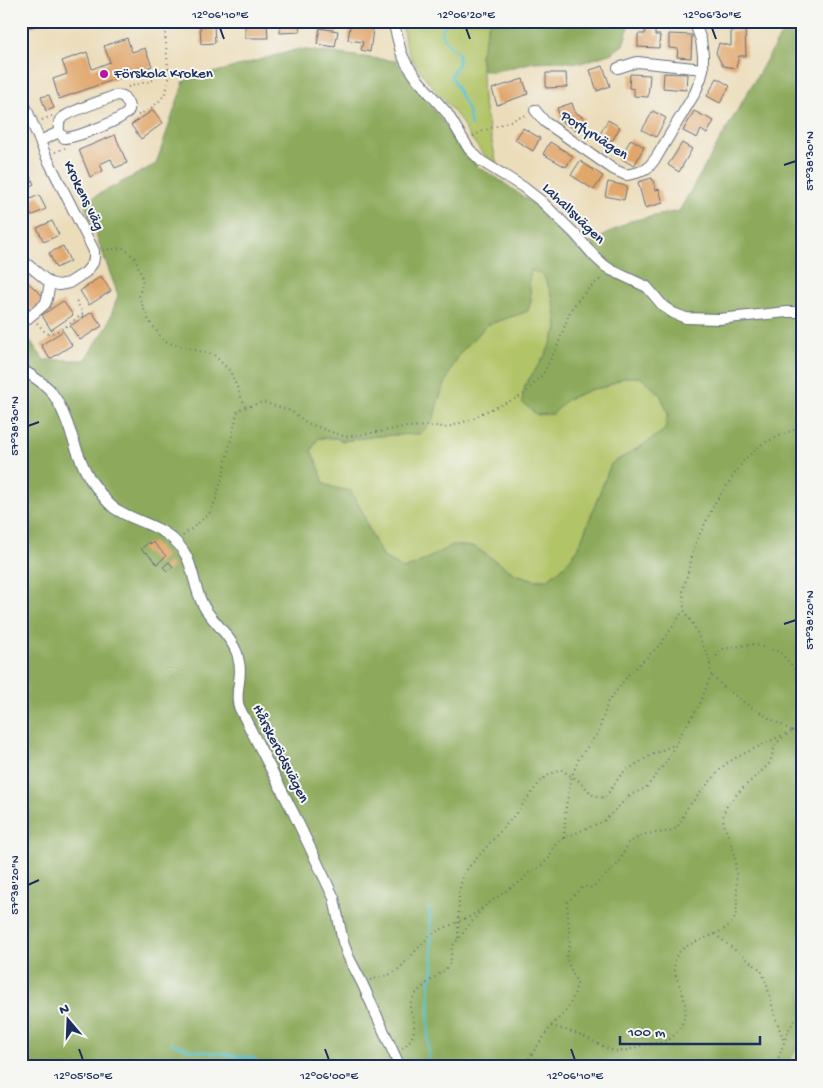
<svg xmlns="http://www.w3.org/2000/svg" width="823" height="1088" font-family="'Gochi Hand',sans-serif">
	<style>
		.green { fill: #b2c467; stroke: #667a62 }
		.forest { fill: #8daa5c; stroke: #546c5d; fill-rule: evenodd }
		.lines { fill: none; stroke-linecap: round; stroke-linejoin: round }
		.stream { stroke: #54c0cd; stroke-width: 2.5 }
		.building { fill: #e0a66a }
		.minor-casing { stroke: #646c7e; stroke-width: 12 }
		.path { stroke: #646c7e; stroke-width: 2; stroke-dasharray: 1 4; stroke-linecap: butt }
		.minor { stroke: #fff; stroke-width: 10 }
		.ticks { fill: none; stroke: #1b2f5e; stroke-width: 2 }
		.poi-dot { fill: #b5179e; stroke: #f6f6f2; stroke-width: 2 }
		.labels { text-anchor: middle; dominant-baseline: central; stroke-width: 4; stroke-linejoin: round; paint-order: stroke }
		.poi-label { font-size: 15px; fill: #1b2f5e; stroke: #f6f6f2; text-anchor: start }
		.street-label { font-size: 15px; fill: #1b2f5e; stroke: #f6f6f2 }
		.neatline { fill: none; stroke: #1b2f5e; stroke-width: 2 }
		.ticks-label { font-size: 12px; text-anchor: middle; fill: #1b2f5e }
	</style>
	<rect width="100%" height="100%" fill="#f6f6f2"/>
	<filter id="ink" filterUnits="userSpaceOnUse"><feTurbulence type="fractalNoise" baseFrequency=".02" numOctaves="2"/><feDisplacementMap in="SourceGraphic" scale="10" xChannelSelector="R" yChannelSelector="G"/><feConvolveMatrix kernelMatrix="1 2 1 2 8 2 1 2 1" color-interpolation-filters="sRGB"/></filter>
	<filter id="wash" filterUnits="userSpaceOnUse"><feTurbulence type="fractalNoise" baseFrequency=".0096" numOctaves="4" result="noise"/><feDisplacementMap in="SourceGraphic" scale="20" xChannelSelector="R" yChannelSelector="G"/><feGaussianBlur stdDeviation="1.12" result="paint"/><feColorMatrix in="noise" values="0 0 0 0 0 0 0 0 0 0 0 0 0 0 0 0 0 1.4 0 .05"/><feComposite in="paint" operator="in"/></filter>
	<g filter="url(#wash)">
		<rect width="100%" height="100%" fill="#ecddba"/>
		<!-- green -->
		<g class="green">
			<polygon points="402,21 491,21 488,25 484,43 480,55 482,69 483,99 497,165 483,154 468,134 459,118 428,81 411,58 405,42"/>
			<polygon points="531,270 544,275 552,296 556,314 557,329 546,354 525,385 553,414 565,400 592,389 605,387 625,377 641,377 660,394 668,413 665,430 643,445 611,464 578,549 564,566 547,580 535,580 515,574 475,547 403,569 382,556 351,491 335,488 324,484 318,465 311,451 318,438 336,438 343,441 376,436 401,435 433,421 438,401 452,367 461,352 487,325 528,311 531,300 529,281"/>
			<polygon points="802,1038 802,1067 785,1067 801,1040"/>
		</g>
		<!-- forest -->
		<g class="forest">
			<polygon points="491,21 627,21 628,29 623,45 612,53 581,63 560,61 534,62 492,72 482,69 480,55 484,43 488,25"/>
			<path d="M792 21H802V1038L785 1067H21V328L44 360H84L107 327 118 295 84 202 156 164 184 81 299 49 396 61 478 167 497 178 539 208 578 250 630 221 679 211 786 26ZM531 270 544 276 552 296 556 314 557 329 546 354 525 385 522 402 537 415 553 414 566 400 592 389 605 387 625 377H640L660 394 668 413 665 430 643 445 611 464 578 549 564 566 547 580H535L515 574 475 547 453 545 415 565 403 569 382 556 368 528 363 513 351 491 335 488 324 484 318 465 311 451 318 438H336L343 441 376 436 420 434 433 421 438 401 452 367 461 352 487 325 528 311 531 300 529 281Z"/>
		</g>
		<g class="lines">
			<!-- stream -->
			<g class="stream">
				<polyline points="446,21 441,32 449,46 459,53 458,64 451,76 468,110 471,126"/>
				<polyline points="429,908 433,969 430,982 428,1039 429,1067"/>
				<polyline points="171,1043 191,1050 254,1058 261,1067"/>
			</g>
		</g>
		<g id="blocks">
			<!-- building -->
			<g class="building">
				<polygon points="22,21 35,21 36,26 23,28"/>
				<polygon points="280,21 299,21 300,32 280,33"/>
				<polygon points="267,23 268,38 245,38 245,24"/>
				<polygon points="214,25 215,43 201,44 200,26"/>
				<polygon points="350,26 373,29 370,52 361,50 363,42 348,40"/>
				<polygon points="320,28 338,31 335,47 317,44"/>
				<polygon points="645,29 655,30 655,35 660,35 659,48 638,47 638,34 645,34"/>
				<polygon points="731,31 745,31 746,56 739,56 736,68 723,66 716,53 719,43 731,46"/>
				<polygon points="669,34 692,35 691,58 677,57 678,49 669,48"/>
				<polygon points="127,38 132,52 145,48 152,66 59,99 53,79 67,74 62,61 87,52 92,69 110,62 104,46"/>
				<polygon points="603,66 610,86 597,91 590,70"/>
				<polygon points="546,73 566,73 567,87 546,88"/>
				<polygon points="664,73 687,74 686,90 663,88"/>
				<polygon points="630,74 650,75 648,97 634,96 634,89 629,88"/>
				<polygon points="717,78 730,86 720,103 707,96"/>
				<polygon points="523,79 528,94 497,105 492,89"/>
				<polygon points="49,95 54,108 46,111 41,97"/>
				<polygon points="572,103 575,112 584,118 576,130 561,121 557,108"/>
				<polygon points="153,110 163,123 141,139 131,125"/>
				<polygon points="653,111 666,118 656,137 642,130"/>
				<polygon points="694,111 714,121 707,134 701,130 697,138 683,131"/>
				<polygon points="608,120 620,127 612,141 600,134"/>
				<polygon points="523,128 540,138 533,151 515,140"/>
				<polygon points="115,135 127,163 115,168 111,159 100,164 103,171 90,177 79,150"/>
				<polygon points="631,139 644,147 634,166 620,158"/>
				<polygon points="550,142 573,156 566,167 543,154"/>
				<polygon points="682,143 692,149 679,172 668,165"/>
				<polygon points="580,161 603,176 594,190 571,175"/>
				<polygon points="27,170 34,184 21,190 21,172"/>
				<polygon points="652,178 656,190 659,189 663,203 645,208 638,182"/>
				<polygon points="608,182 627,186 624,200 605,196"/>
				<polygon points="39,195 46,209 31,216 24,202"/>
				<polygon points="52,221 59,235 44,242 37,228"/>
				<polygon points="63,246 70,261 56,268 49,253"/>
				<polygon points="101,276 111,291 89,305 80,291"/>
				<polygon points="26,281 45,298 33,311 21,300 21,286"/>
				<polygon points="63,301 73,315 51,330 42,315"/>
				<polygon points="92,312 102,326 80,340 70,326"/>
				<polygon points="63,331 72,345 50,359 41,345"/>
				<polygon points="149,542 150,544 153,542 166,556 157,564 146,552 145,553 141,549"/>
				<polygon points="169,562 173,567 167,571 163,567"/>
			</g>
		</g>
	</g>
	<g filter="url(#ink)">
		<use href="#blocks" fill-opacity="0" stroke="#646c7e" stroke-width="1"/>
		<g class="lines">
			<defs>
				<g id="minor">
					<polyline points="393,21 401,52 406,63 418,80 447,113 469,149 481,161 523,187 541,201 575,234 595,257 605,266 611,270 647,287 663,306 673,313 686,318 719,319 787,312 802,312"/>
					<polyline points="618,68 637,62 703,69"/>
					<polyline points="21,96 46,156 86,235 94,251 94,258 93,263 86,272 69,283 59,285 50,283 21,259"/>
					<polyline points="535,110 545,122 613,169 626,175 636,173 647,169 656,158 678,121 695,93 701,78 703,69 703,55 701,40 694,21"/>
					<path d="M40 141 59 132 64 138C74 138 127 119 129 110 130 105 126 100 123 96L117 95C107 99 64 113 60 120 58 124 59 128 59 132"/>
					<polyline points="21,319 26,320 45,304 47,299 50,283"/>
					<path d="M21 369C31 375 41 381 49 389 70 414 74 456 92 482 99 491 105 501 114 508 133 521 157 524 174 540 195 559 191 582 203 605 212 622 229 633 236 651 238 654 238 659 239 662 243 677 234 692 239 707L294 814 334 898 343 942 348 956 362 983 400 1067"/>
				</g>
			</defs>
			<!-- minor casing -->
			<use href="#minor" class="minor-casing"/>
			<!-- path -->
			<g class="path">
				<polyline points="21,78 25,88"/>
				<polyline points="128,87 157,79"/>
				<path d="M138 115C154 108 167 98 169 79L164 21"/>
				<polyline points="42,120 52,116"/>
				<polyline points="473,136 483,131 526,115"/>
				<polyline points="55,152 65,148"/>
				<polyline points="103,250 123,248 135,258 143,279 139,297 149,321 165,342 214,355 230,371 246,408"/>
				<polyline points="37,323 45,332 49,334 62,329 83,314 76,300"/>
				<polyline points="183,536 209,514 215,502 222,478 238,410 263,402 291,411 307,423 345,437 385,431 403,427 439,426 445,428 473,419 482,413 517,398 524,394 543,374 557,347 571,309 587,290 603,277"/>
				<polyline points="710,664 722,649 752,644 780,652 796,670 802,675"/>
				<polyline points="792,731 802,724"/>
				<polyline points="564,838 566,806 572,776 579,758 598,733 608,702 629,674 661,644 683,611"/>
				<polyline points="715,934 726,943 761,970 767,985 774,1013 784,1042"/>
				<polyline points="458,938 459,893 463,874 518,811 542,779 560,769 579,781 594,796 605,798 622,773 651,755 676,744"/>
				<polyline points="370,980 391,974 400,968 431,934 471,916 514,885 521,882 528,873 540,867 549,858 554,846 564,838 604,821 630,795 646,788 667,761 683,730 699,706 711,675 709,658 693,624 684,610 683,591 696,542 716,501 745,459 762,444 802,426"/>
				<path d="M551 1026C561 1029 571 1031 580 1035 591 1039 600 1046 611 1050 624 1054 631 1048 643 1045 649 1043 656 1044 662 1042 674 1040 683 1026 685 1014 688 995 671 977 675 959 682 938 726 939 735 917 739 908 736 859 733 849 730 836 719 823 725 810 730 797 756 777 767 766 772 761 772 752 775 746 779 739 786 735 793 731 764 716 734 698 711 675"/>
				<path d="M402 1048C413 1041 416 1029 413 1017 411 1012 409 1007 411 1002 415 990 435 977 445 970L450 963 452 947 482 909"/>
				<polyline points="523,1067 551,1026 567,1010 574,995 577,984 566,958 570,945 567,902 584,886 592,888 619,863 628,843 645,834 666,832 677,828 687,808 725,764 743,754 787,733"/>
				<polyline points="775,1067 789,1029 802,1010"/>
			</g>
			<!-- minor -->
			<use href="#minor" class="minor"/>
		</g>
	</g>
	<!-- ticks -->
	<path class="ticks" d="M220 28 224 39M466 28 470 39M712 28 716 39M784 165 796 161M28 426 39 422M784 624 796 620M28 885 39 880M79 1049 83 1060M325 1049 329 1060M571 1049 575 1060"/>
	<!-- markers -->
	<circle class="poi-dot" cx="104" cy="74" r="5"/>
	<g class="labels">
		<!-- poi labels -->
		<g class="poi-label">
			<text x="114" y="74">Förskola Kroken</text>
		</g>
		<!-- street labels -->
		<g class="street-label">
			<text transform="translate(594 136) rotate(33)">Porfyrvägen</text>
			<text transform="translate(83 196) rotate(64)">Krokens väg</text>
			<text transform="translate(573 214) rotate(44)">Lahallsvägen</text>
			<text transform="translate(280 754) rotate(63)">Hårskerödsvägen</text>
		</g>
	</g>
	<!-- margin -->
	<rect width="823" height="1088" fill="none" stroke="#f6f6f2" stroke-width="55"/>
	<!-- north arrow -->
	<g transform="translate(68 1020) rotate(341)" stroke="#f6f6f2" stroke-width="4" paint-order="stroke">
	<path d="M0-4L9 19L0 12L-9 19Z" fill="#1b2f5e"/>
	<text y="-8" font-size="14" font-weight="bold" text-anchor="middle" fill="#1b2f5e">N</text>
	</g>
	<!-- scale -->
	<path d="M620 1036v8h140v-8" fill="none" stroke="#1b2f5e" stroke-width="2.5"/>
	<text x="628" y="1036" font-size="15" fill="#1b2f5e" stroke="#f6f6f2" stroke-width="4" paint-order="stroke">100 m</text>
	<rect x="28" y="28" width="768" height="1032" class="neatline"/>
	<g class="ticks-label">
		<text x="220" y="18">12°06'10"E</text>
		<text x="466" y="18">12°06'20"E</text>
		<text x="712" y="18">12°06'30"E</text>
		<text transform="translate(809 161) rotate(-90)" y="4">57°38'30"N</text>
		<text transform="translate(14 426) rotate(-90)" y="4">57°38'30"N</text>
		<text transform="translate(809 620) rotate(-90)" y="4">57°38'20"N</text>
		<text transform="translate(14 885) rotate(-90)" y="4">57°38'20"N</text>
		<text x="83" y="1079">12°05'50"E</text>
		<text x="329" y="1079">12°06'00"E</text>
		<text x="575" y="1079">12°06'10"E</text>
	</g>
</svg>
